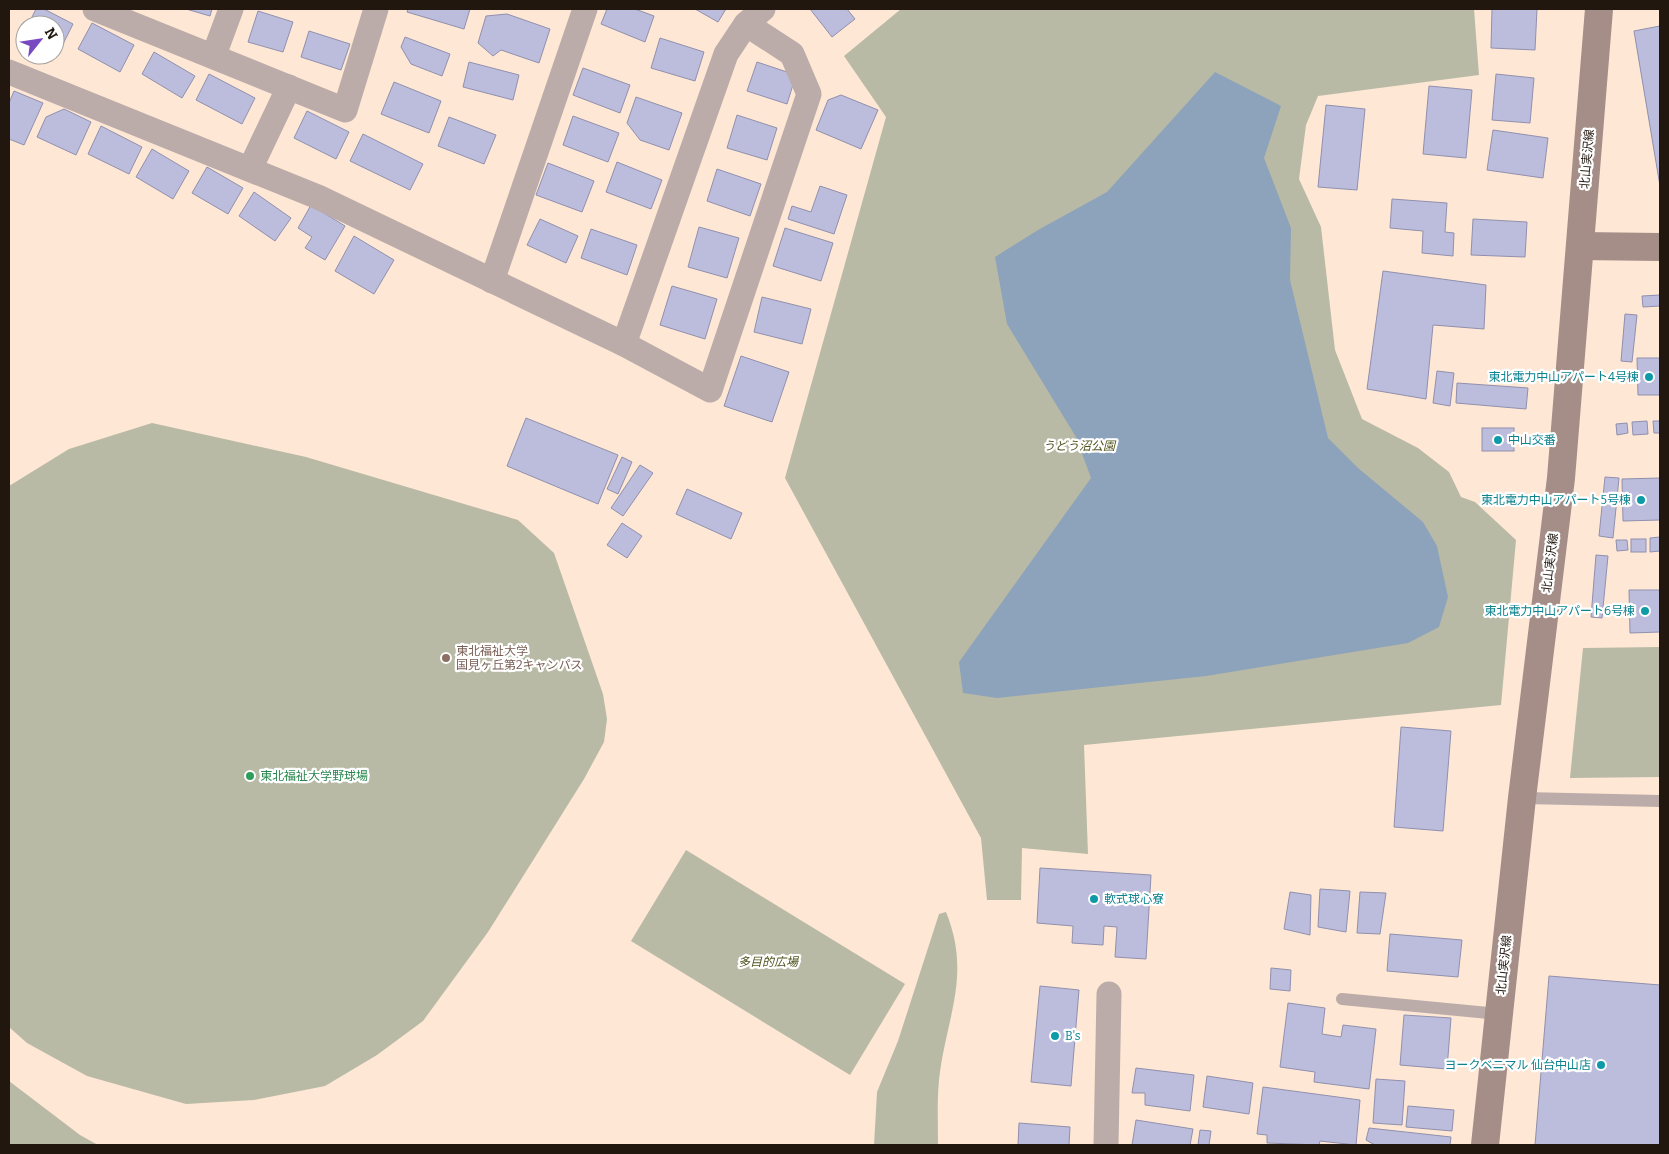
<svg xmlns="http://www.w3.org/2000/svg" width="1669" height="1154" font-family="Bitter,'Noto Sans JP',serif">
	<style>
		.green { fill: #b8baa5 }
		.water { fill: #8da2bb }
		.building { fill: #bcbddc; stroke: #9090ae }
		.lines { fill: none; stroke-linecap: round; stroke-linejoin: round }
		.lane { stroke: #bcaca9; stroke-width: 12 }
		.street { stroke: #bcaca9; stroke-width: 25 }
		.secondary { stroke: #a58d88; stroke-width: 28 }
		.culture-dot { fill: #0f9aa8; stroke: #fff; stroke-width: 2 }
		.education-dot { fill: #8d6e63; stroke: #fff; stroke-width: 2 }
		.leisure-dot { fill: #2e9e5b; stroke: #fff; stroke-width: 2 }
		.labels { text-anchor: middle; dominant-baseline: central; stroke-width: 4.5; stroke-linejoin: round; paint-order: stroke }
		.street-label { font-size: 12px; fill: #21170f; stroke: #fff }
		.culture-label { font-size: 12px; fill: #0d838f; stroke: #fff; text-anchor: end }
		.park-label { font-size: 12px; font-style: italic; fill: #50541f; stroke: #fff }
		.education-label { font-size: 12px; fill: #785e54; stroke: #fff; text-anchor: start }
		.leisure-label { font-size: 12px; fill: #27864d; stroke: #fff; text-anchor: start }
	</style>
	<rect width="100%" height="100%" fill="#fee7d4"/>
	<!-- green -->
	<g class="green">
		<polygon points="901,9 1474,9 1479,75 1318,96 1306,125 1299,179 1321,227 1335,350 1362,419 1418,448 1449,472 1461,497 1475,502 1516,540 1501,705 1084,745 1088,854 1022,848 1021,900 987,900 981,838 785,478 886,117 844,56"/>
		<polygon points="152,423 306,457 518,520 554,553 603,694 607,719 604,742 584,779 488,932 423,1021 377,1055 325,1086 254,1100 186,1104 87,1076 27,1043 9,1027 9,486 69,449"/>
		<polygon points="1660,647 1660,777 1570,778 1583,648"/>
		<polygon points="686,850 905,984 850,1075 631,941"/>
		<path d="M946 912C972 976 946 1017 939 1080 937 1101 938 1124 938 1145H874L877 1092 898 1041 939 914Z"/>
		<polygon points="9,1081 80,1135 98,1145 9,1145"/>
	</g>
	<!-- water -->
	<polygon class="water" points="1215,72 1281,106 1264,158 1291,228 1290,280 1328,438 1358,468 1423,522 1437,546 1448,597 1439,627 1408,643 1206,676 997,698 963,693 959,662 1091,478 1076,437 1007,324 995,257 1038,230 1107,192"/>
	<!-- building -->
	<g class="building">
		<polygon points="36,9 44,9 73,24 60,50 55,48 55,25 28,25"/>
		<polygon points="186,9 212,9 210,16"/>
		<polygon points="408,9 470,9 464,29 407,12"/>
		<polygon points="607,9 635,9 654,16 645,42 601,24"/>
		<polygon points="695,9 726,9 718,22"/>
		<polygon points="810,9 847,9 855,19 832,37"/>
		<polygon points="1492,9 1537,9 1535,50 1491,48"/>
		<polygon points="258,11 293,22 283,52 248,42"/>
		<polygon points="507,14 550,29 539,63 501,50 493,56 478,43 486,16"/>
		<polygon points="92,23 134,45 120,72 78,49"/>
		<polygon points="1660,26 1660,186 1634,31"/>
		<polygon points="309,31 350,44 341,70 301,57"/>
		<polygon points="405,37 450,54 442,76 411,64 401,47"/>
		<polygon points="660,38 704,52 695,81 651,68"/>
		<polygon points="154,52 195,76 182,98 142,74"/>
		<polygon points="469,62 519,75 513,100 463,87"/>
		<polygon points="757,62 796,75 787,104 747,91"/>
		<polygon points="583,68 630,85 620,113 573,95"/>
		<polygon points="209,74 255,98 242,124 196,100"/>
		<polygon points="1496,74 1534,78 1530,123 1492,120"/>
		<polygon points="394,82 441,101 429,133 381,114"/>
		<polygon points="1429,86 1472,90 1466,158 1423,154"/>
		<polygon points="14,91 43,103 24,145 9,139 9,103"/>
		<polygon points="841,95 878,110 861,149 816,130 828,100"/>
		<polygon points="636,97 682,113 669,150 640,140 627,123"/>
		<polygon points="1326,105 1365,109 1357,190 1318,187"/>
		<polygon points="64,109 91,122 76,155 37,137 46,117"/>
		<polygon points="307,111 349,132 336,159 294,138"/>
		<polygon points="737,115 777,128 767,160 727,148"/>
		<polygon points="573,116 619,133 608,162 563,145"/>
		<polygon points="449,117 496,135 484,164 438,146"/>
		<polygon points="101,126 142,147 129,174 88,154"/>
		<polygon points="1493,130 1548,138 1543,178 1487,170"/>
		<polygon points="363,134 423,164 410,190 350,161"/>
		<polygon points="152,149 189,171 173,199 136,177"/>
		<polygon points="617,162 662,180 651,209 606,192"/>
		<polygon points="548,163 594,181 582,212 536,195"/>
		<polygon points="207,167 243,188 228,214 192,193"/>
		<polygon points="717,169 761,184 750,216 707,201"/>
		<polygon points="820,186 847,195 834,234 788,219 792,206 811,212"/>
		<polygon points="254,192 291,218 275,241 239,216"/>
		<polygon points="1392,199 1447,203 1445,232 1454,233 1453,256 1422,253 1423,231 1390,228"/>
		<polygon points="311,205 345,226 325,260 305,248 312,237 298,228"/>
		<polygon points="540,219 578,236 566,263 527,245"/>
		<polygon points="1473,219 1527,222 1525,257 1471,255"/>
		<polygon points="699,227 739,238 727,278 688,267"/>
		<polygon points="785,228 833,243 821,281 773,266"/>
		<polygon points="591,229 637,245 627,275 581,258"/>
		<polygon points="354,236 394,260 374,294 335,271"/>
		<polygon points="1383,271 1486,285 1484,329 1433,325 1426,399 1367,389"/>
		<polygon points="672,286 717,299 705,339 660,325"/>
		<polygon points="1660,295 1660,306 1643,307 1642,296"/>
		<polygon points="762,297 811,309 802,344 754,332"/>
		<polygon points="1625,314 1637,315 1632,362 1621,361"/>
		<polygon points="741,356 789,372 772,422 724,406"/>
		<polygon points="1637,358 1660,358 1660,395 1638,395"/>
		<polygon points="1437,371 1454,373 1450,406 1433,403"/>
		<polygon points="1457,383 1528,388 1526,409 1456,403"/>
		<polygon points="526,418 618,455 598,504 507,466"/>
		<polygon points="1647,421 1648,434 1633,435 1632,422"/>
		<polygon points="1653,421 1660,421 1660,433 1654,433"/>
		<polygon points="1627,423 1628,433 1617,435 1616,424"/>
		<rect x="1482" y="428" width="32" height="23"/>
		<polygon points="622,457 632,462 618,494 607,489"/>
		<polygon points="640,465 653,473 623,516 611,508"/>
		<polygon points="1605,477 1619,478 1613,538 1599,536"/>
		<polygon points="1660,478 1660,520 1623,521 1622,479"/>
		<polygon points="687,489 742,513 731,539 676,514"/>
		<polygon points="622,523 642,536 627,558 607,545"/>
		<polygon points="1660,537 1660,551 1650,552 1650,538"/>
		<rect x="1631" y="539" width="15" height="13"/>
		<polygon points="1616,540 1627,540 1628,550 1617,551"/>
		<polygon points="1596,555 1608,556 1602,618 1591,617"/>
		<polygon points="1629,590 1660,590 1660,632 1630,633"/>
		<polygon points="1401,727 1451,731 1443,831 1394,827"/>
		<polygon points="1040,868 1151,875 1146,959 1115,957 1117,927 1104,926 1103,945 1072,943 1073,926 1037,923"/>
		<polygon points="1320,889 1350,891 1346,932 1318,927"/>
		<polygon points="1290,892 1311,895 1310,935 1284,929"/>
		<polygon points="1360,892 1386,893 1380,934 1357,933"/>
		<polygon points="1390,934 1462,940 1458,977 1387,971"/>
		<polygon points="1271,968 1291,970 1290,991 1270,989"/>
		<polygon points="1549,976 1660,985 1660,1145 1535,1145"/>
		<polygon points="1040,986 1079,990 1071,1086 1031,1082"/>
		<polygon points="1288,1003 1325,1008 1322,1034 1341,1037 1343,1025 1376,1029 1369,1089 1314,1082 1315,1072 1280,1067"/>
		<polygon points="1404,1015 1451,1018 1447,1069 1400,1065"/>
		<polygon points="1136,1068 1194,1075 1190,1111 1145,1105 1145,1093 1132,1093"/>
		<polygon points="1207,1076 1253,1083 1249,1114 1203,1107"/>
		<polygon points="1376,1079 1405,1081 1402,1125 1373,1123"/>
		<polygon points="1263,1087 1360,1100 1356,1145 1320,1141 1319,1145 1267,1143 1267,1135 1257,1134"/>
		<polygon points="1408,1106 1454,1110 1452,1131 1406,1127"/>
		<polygon points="1136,1120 1193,1129 1190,1145 1132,1145"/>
		<polygon points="1019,1123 1070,1127 1069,1145 1018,1145"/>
		<polygon points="1369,1128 1451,1137 1450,1145 1375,1145 1366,1140"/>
		<polygon points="1200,1130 1211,1131 1209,1145 1198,1145"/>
	</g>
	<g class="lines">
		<!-- lane -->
		<g class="lane">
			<polyline points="1522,798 1660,801"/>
			<polyline points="1342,999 1499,1014"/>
		</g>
		<!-- street -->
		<g class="street">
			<polyline points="95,9 345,110 376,9"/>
			<polyline points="214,55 231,9"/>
			<polyline points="9,72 318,197 624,344 710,390 809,94 792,54 746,24"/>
			<polyline points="250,169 289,87"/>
			<polyline points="492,281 585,9"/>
			<polyline points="624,344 726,54 746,24 763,9"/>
			<polyline points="1106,1145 1109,994"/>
		</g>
		<!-- secondary -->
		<g class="secondary">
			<polyline points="1580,246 1660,247"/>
			<polyline points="1485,1145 1522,798 1561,478 1599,9"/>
		</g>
	</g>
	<!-- markers -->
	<g class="culture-dot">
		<circle cx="1649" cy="377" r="5"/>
		<circle cx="1498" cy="440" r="5"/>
		<circle cx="1641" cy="500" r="5"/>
		<circle cx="1645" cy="611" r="5"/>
		<circle cx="1094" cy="899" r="5"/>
		<circle cx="1055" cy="1036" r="5"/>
		<circle cx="1601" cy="1065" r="5"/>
	</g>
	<circle class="education-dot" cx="446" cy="658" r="5"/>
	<circle class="leisure-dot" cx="250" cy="776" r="5"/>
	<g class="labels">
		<!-- street labels -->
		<g class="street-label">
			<text transform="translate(1587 159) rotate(-85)">北山実沢線</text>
			<text transform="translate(1550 563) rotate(-83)">北山実沢線</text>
			<text transform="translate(1504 965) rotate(-84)">北山実沢線</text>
		</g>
		<!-- culture labels -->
		<g class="culture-label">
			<text x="1639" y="377">東北電力中山アパート4号棟</text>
			<text x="1508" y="440" text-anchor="start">中山交番</text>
			<text x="1631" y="500">東北電力中山アパート5号棟</text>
			<text x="1635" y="611">東北電力中山アパート6号棟</text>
			<text x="1104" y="899" text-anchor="start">軟式球心寮</text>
			<text x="1065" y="1036" text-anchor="start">B's</text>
			<text x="1591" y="1065">ヨークベニマル 仙台中山店</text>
		</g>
		<!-- park labels -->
		<g class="park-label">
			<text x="1079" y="446">うどう沼公園</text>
			<text x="768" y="962">多目的広場</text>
		</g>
		<!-- education labels -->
		<g class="education-label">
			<text x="456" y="651">東北福祉大学<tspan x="456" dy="14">国見ヶ丘第2キャンパス</tspan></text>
		</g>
		<!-- leisure labels -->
		<g class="leisure-label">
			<text x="260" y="776">東北福祉大学野球場</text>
		</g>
	</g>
	<!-- border -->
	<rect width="1669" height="1154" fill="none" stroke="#21170f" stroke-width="20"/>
	<!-- north arrow -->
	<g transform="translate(40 40) rotate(60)"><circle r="24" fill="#ffffff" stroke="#a6a29f"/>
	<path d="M0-4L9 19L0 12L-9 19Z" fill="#7849c1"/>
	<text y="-8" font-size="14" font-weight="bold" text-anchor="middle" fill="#21170f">N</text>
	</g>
</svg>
